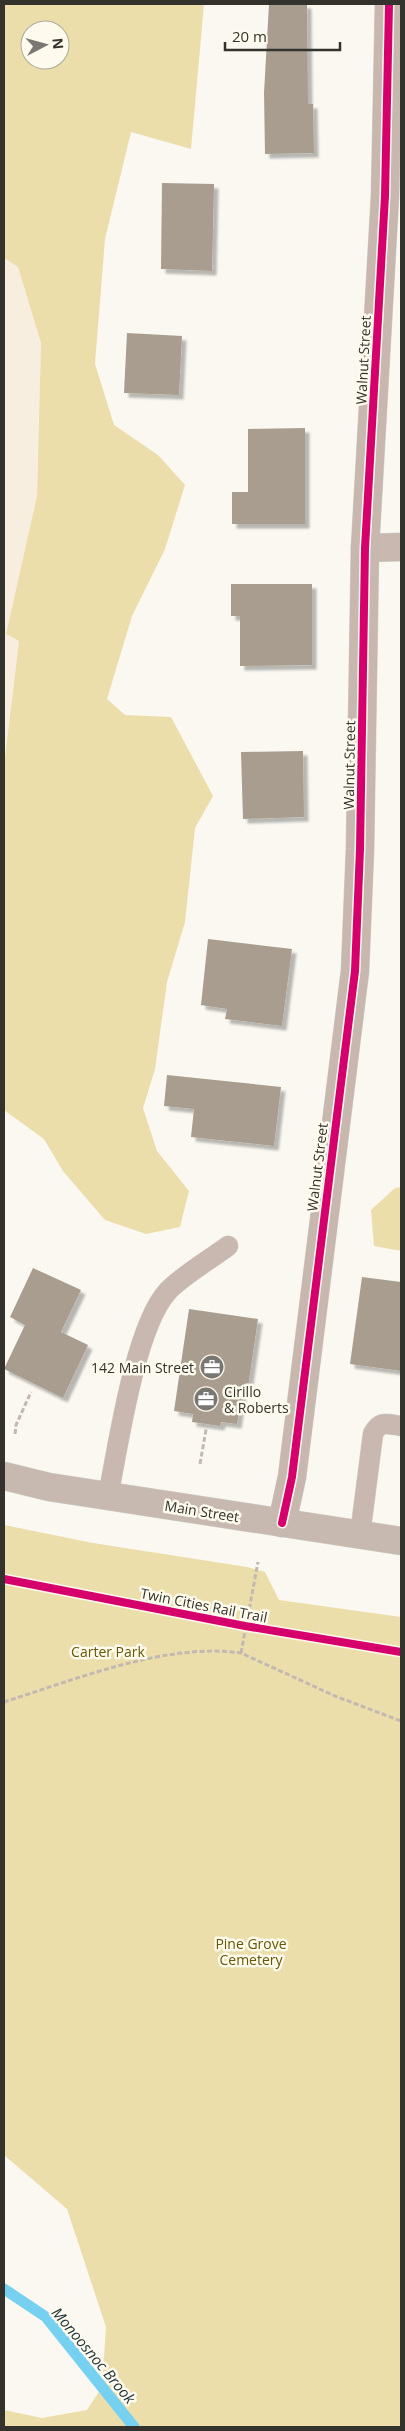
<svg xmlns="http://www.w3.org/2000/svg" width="405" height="2431" font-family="'Open Sans',sans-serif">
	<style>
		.education { fill: #f7eee0 }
		.green { fill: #ebdeaa; fill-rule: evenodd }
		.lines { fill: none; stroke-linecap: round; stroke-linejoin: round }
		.stream { stroke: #76d1f0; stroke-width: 11 }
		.building { fill: #a99d90; filter: url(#shadow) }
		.lane-casing { stroke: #d5d4cf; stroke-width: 21 }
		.street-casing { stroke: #d5d4cf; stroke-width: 29 }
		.secondary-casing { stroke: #d5d4cf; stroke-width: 29 }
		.primary-casing { stroke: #d5d4cf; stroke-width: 29 }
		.path { stroke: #c3b8b2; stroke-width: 3; stroke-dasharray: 5 2.5; stroke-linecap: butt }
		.lane { stroke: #c9b8b0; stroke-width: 20 }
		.street { stroke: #c9b8b0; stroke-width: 28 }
		.secondary { stroke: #c7b7ae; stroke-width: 28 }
		.primary { stroke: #c7b9b0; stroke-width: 28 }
		.cycleway-casing { stroke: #fefaed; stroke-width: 11 }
		.cycleway { stroke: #d6006c; stroke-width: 8 }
		.labels { text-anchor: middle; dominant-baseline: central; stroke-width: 5; stroke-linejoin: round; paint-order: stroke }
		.street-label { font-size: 14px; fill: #33322d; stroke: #fefaed }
		.poi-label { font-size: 14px; fill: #33322d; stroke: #fefaed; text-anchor: end }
		.park-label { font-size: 14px; fill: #685700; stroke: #fefaed }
		.water-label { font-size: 15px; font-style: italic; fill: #1a2f38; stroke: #fefaed }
	</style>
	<defs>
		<filter id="shadow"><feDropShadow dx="4.5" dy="4.5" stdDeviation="1" flood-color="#0004"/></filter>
	</defs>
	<rect width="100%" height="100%" fill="#faf8f1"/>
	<!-- education -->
	<polygon class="education" points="4,258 18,267 41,343 37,496 6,634 19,641 4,766"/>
	<!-- green -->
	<g class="green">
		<path d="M4 4H204L191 149 131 132 105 239 95 364 114 425 158 455 185 485 165 549 132 616 107 699 125 715 171 717 213 796 195 828 185 922 167 982 155 1069 143 1108 157 1151 189 1191 180 1227 146 1234 105 1220 63 1171 44 1139 4 1110V766L19 641 6 634 37 496 41 343 18 267 4 258ZM30 30H60V60H30Z"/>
		<polygon points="401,1187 401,1251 374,1246 371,1210 395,1188"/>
		<polygon points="4,1525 93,1543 247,1567 265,1572 279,1600 401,1617 401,2427 4,2427 4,2410 42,2418 87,2410 102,2387 106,2327 67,2209 4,2155"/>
	</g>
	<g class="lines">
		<!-- stream -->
		<polyline class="stream" points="4,2289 46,2317 134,2427"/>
	</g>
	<!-- building -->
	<g class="building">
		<polygon points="269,4 307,4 308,104 313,104 314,153 265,154 264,93"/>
		<polygon points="162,183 214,184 212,271 161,269"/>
		<polygon points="127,333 182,336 179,395 124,393"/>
		<polygon points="305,428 305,524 232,524 232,492 248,492 248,429"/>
		<polygon points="231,584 312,584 312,665 240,666 240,616 231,616"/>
		<polygon points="303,751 304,817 243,819 241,752"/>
		<polygon points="208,939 292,949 282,1026 225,1019 227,1009 201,1005"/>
		<polygon points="167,1075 281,1087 274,1146 191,1137 194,1109 164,1106"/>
		<polygon points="33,1268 81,1290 61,1332 88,1345 63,1398 4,1369 25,1325 10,1317"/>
		<polygon points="362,1277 401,1282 401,1371 350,1364"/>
		<polygon points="189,1309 258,1319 248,1387 243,1386 237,1424 221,1422 220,1426 192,1422 193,1414 174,1411"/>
	</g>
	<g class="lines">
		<defs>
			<g id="lane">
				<path d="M108 1497C118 1446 135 1328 167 1292 180 1277 211 1259 228 1246"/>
				<path d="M360 1535 373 1434C380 1420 387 1424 401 1426"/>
			</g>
			<polyline id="street" points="365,548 401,547"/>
			<polyline id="secondary" points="282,1523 292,1477 355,971 360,849 365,548 385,196 389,4"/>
			<polyline id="primary" points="4,1476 49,1487 401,1541"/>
		</defs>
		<!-- lane casing -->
		<use href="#lane" class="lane-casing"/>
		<!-- street casing -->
		<use href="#street" class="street-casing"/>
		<!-- secondary casing -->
		<use href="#secondary" class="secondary-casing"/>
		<!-- primary casing -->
		<use href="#primary" class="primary-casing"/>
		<!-- path -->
		<g class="path">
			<polyline points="15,1434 16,1425 31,1392"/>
			<polyline points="200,1464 207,1424"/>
			<polyline points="241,1653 258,1562"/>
			<path d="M4 1702C74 1680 167 1642 241 1653L335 1696 401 1721"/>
		</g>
		<!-- lane -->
		<use href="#lane" class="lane"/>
		<!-- street -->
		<use href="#street" class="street"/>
		<!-- secondary -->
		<use href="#secondary" class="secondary"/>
		<!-- primary -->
		<use href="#primary" class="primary"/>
		<defs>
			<g id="cycleway">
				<polyline points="282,1523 292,1477 355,971 360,849 365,548 385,196 389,4"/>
				<polyline points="4,1579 245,1626 401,1652"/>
			</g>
		</defs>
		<!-- cycleway casing -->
		<use href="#cycleway" class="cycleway-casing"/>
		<!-- cycleway -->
		<use href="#cycleway" class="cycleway"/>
	</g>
	<!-- icons -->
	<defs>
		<symbol id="office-disc" viewBox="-11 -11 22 22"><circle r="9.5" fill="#797772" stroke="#fefaed"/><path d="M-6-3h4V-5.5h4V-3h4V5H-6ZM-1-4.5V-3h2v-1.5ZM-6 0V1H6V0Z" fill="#fff"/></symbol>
	</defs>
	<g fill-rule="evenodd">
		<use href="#office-disc" x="198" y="1353" width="28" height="28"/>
		<use href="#office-disc" x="192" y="1385" width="28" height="28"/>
	</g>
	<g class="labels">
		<!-- street labels -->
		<g class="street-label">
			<text transform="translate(363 360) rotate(-87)">Walnut Street</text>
			<text transform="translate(349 765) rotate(-89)">Walnut Street</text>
			<text transform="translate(317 1167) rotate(-83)">Walnut Street</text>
			<text transform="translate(202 1511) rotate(9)">Main Street</text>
			<text transform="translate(204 1605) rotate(11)">Twin Cities Rail Trail</text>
		</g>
		<!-- poi labels -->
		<g class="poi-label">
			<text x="194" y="1367">142 Main Street</text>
			<text x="224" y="1391" text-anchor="start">Cirillo<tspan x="224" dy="16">&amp; Roberts</tspan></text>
		</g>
		<!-- park labels -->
		<g class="park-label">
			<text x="108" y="1651">Carter Park</text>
			<text x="251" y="1943">Pine Grove<tspan x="251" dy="16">Cemetery</tspan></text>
		</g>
		<!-- water labels -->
		<g class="water-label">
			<text transform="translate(94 2355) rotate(50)">Monoosnoc Brook</text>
		</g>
	</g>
	<!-- border -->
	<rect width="405" height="2431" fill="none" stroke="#33322d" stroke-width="10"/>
	<!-- north arrow -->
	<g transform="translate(45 45) rotate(84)"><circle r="24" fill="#fefaed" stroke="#adaaa0"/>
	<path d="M0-4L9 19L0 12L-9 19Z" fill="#797772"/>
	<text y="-8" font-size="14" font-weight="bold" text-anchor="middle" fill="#33322d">N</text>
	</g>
	<!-- scale -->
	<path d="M225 42v8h115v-8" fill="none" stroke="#33322d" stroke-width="2.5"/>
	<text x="232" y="42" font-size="15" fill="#33322d" stroke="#fefaed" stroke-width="4" paint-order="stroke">20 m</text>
</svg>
